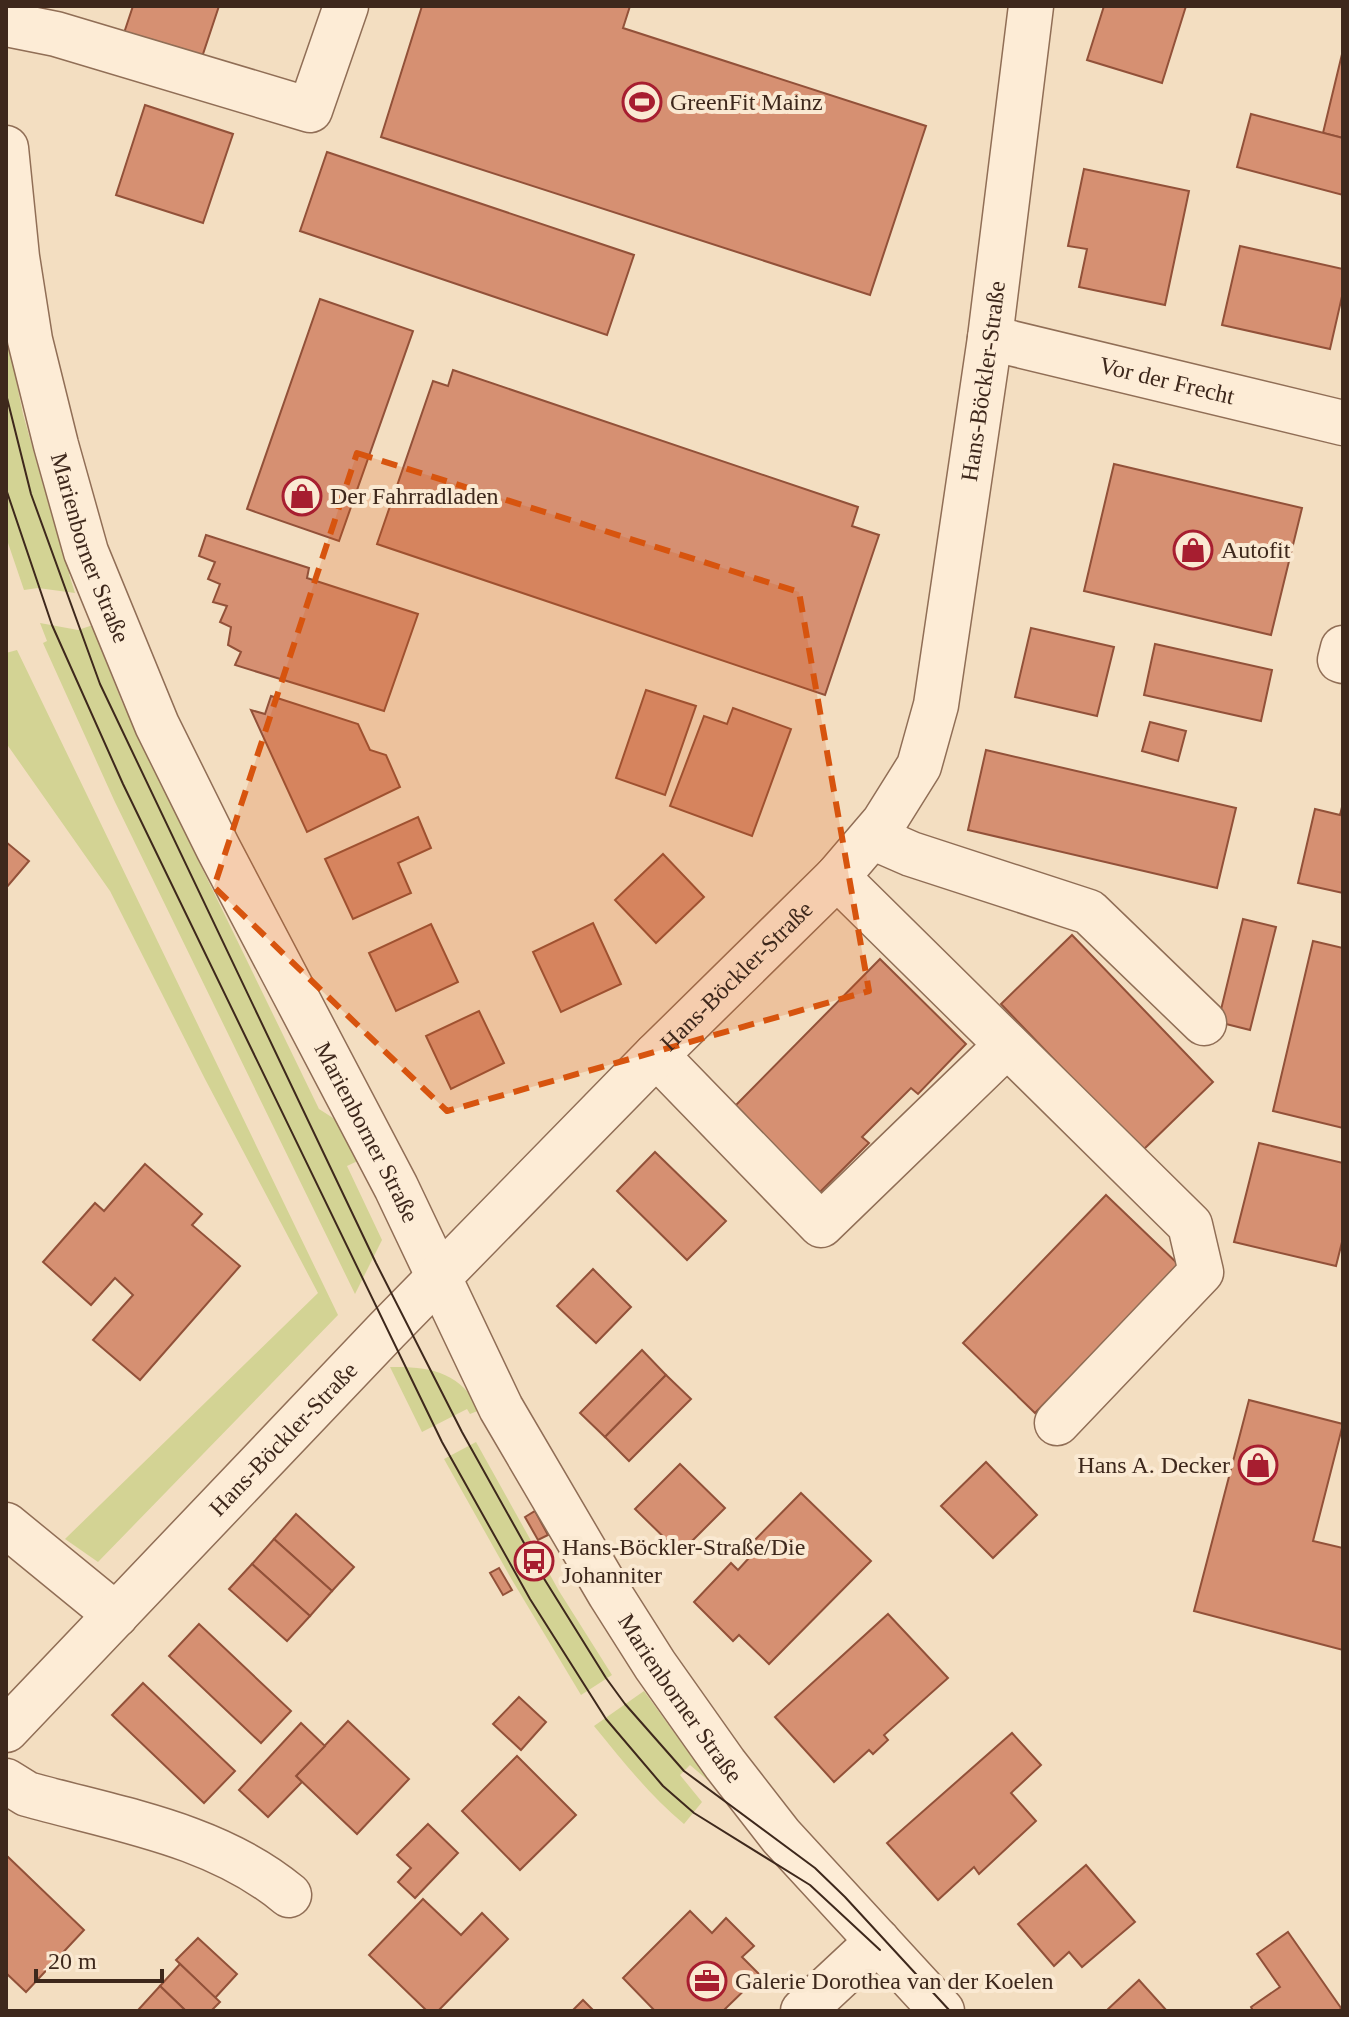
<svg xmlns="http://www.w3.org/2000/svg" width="1349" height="2017" font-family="'Times New Roman',serif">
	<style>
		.green { fill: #d3d394 }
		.building { fill: #d69072; stroke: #925139; stroke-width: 2 }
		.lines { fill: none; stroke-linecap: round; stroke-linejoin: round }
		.minor-casing { stroke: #906e56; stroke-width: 47 }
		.minor { stroke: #fdecd6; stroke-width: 44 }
		.tram { stroke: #3e281c; stroke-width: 2 }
		.marked { fill: #d7540e; fill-opacity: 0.2; stroke: #d7540e; stroke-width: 6; stroke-dasharray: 16 10; stroke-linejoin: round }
		.labels { text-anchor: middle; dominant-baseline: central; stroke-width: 8; stroke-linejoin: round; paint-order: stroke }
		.poi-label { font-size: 24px; fill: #3e281c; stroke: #fae9d2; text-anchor: start }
		.street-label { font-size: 24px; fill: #3e281c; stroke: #fae9d2 }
	</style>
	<rect width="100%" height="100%" fill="#f3dec1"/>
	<!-- green -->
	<g class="green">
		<polygon points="6,330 23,414 58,537 84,569 69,574 75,593 38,588 24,590 6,537"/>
		<polygon points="102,622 106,630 99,644 122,702 167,796 319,1109 347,1127 362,1159 347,1166 382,1240 355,1294 114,800 43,643 47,641 40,623 78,630"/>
		<polygon points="17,650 338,1315 98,1562 65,1539 318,1293 205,1079 110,891 6,743 6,653"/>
		<path d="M390 1367C430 1366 460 1372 480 1410L470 1414 467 1409 422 1432Z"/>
		<polygon points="476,1442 559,1591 612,1675 581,1695 512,1580 444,1459"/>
		<path d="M644 1691 710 1782 690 1765 680 1775 702 1802 684 1824C650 1796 622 1760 594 1726Z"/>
	</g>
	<!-- building -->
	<g class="building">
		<polygon points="133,6 219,6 200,63 122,39"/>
		<polygon points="422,6 630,6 623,28 926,126 870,295 381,137"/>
		<polygon points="1104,6 1186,6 1162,83 1087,60"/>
		<polygon points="1343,50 1343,138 1323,133"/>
		<polygon points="145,105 233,134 203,223 116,195"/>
		<polygon points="1251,114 1343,138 1343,195 1237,167"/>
		<polygon points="327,152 634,255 607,335 300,231"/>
		<polygon points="1084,169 1189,191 1165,305 1079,287 1087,249 1068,246"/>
		<polygon points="1240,246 1343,269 1343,292 1330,349 1222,325"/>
		<polygon points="320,299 413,331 339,541 247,509"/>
		<polygon points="453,370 858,507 852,526 879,535 825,695 377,544 433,381 448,386"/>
		<polygon points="1114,464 1302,508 1271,635 1084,591"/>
		<polygon points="206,535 309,568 307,578 418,614 384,711 235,665 241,652 228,645 231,627 220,622 227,606 213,602 220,584 208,579 215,562 199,556"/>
		<polygon points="1031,628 1114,647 1097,716 1015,697"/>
		<polygon points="1155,644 1272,670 1261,721 1144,695"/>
		<polygon points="646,690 696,706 665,795 616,778"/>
		<polygon points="271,696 358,724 370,750 386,755 400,787 307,832 251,710 265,714"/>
		<polygon points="733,708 791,729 752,836 670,806 704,716 727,724"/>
		<polygon points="1150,722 1186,731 1178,761 1142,751"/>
		<polygon points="986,750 1236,808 1217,888 968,830"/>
		<polygon points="1343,803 1343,893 1298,883 1315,809 1340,815"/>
		<polygon points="418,817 431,848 398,863 411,893 353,919 325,859"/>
		<polygon points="6,842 29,861 6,888"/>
		<polygon points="663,854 704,897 656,943 615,900"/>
		<polygon points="1243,919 1276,927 1250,1030 1218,1022"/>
		<polygon points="593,923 621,984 561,1012 533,952"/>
		<polygon points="431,924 458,982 396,1011 369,953"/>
		<polygon points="1072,935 1213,1082 1142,1151 1001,1004"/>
		<polygon points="1313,941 1343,948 1343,1128 1273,1111"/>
		<polygon points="880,959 966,1044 918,1094 911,1088 862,1137 869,1143 820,1192 734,1107"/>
		<polygon points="479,1011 504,1063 451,1089 426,1036"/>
		<polygon points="1259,1143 1343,1163 1343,1238 1336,1266 1234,1242"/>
		<polygon points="655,1152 726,1221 687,1260 617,1191"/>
		<polygon points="145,1164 202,1214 192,1225 240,1266 140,1380 93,1340 133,1295 115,1278 91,1305 43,1262 95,1203 104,1211"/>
		<polygon points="1106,1195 1179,1265 1035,1413 963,1343"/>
		<polygon points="593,1269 631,1307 596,1343 557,1306"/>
		<polygon points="642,1350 666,1375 605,1437 580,1413"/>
		<polygon points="666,1375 691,1399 629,1461 605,1437"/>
		<polygon points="1249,1400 1343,1424 1313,1541 1343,1548 1343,1650 1194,1611"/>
		<polygon points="986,1462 1037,1515 993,1558 941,1506"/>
		<polygon points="680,1464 725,1508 680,1553 635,1509"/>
		<polygon points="801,1493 871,1561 769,1664 739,1635 733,1641 694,1602 731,1563 738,1570 748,1559 742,1553"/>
		<polygon points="535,1511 548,1535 538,1540 525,1517"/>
		<polygon points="296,1514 354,1567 332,1591 274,1539"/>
		<polygon points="274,1539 332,1591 310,1616 252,1564"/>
		<polygon points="252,1564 310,1616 287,1641 229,1589"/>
		<polygon points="499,1568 512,1590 503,1595 490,1573"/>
		<polygon points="888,1614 948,1678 884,1735 888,1740 873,1754 869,1750 834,1782 775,1717"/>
		<polygon points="199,1624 291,1711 261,1743 169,1656"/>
		<polygon points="143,1683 235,1771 204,1803 112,1715"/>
		<polygon points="519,1697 546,1722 521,1750 493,1724"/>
		<polygon points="348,1721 409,1779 357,1834 296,1776"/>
		<polygon points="301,1723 325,1746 296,1776 302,1782 268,1817 239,1790"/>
		<polygon points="1012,1733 1041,1765 1011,1793 1036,1821 979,1874 974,1867 938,1900 887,1843"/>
		<polygon points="517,1756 576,1815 520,1870 462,1811"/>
		<polygon points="428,1824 458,1853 415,1898 398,1882 411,1868 397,1855"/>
		<polygon points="6,1855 84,1930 26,1992 6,1973"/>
		<polygon points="1086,1865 1135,1922 1082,1967 1069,1952 1054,1966 1018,1924"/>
		<polygon points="423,1899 461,1935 482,1913 508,1939 438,2011 427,2011 369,1955"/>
		<polygon points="690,1911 712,1933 726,1918 754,1946 742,1957 760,1975 723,2011 655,2011 623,1978"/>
		<polygon points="1288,1932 1341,2008 1339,2011 1253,2011 1251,2007 1280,1987 1257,1954"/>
		<polygon points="198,1938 237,1974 215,1998 176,1960"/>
		<polygon points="180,1964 220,2002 211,2011 186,2011 160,1986"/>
		<polygon points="1139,1980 1167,2011 1106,2011"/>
		<polygon points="160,1986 186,2011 141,2011 139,2009"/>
		<polygon points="583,2000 594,2011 572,2011"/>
	</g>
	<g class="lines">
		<defs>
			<g id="minor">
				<polyline points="6,24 56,34 310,110 346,6"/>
				<path id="s1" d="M6 148 17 257 30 340 56 445 86 552 157 725 218 848 396 1187 501 1408 610 1594 655 1665 725 1764 781 1836 942 2011"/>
				<path id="s2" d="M990 338 1343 423"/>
				<polyline points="1343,648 1340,660 1343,661"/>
				<polyline points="872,837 911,854 1089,912 1204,1023"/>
				<polyline points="837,877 1190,1225 1201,1272 1057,1423"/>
				<polyline points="656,1055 821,1225 1007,1045"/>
				<polyline points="6,1525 116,1615"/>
				<path id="s3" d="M6 1730 387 1330 656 1055 837 877 884 822 919 766 936 705 990 338 1031 6"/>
				<path d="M6 1781 27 1794C116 1819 216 1834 289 1895"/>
				<polyline points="803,2011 878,1941"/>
			</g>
		</defs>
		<!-- minor casing -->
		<use href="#minor" class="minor-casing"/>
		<!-- minor -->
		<use href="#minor" class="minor"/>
		<!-- tram -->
		<g class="tram">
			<polyline points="6,394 31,494 100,684 376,1263 462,1432 543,1577 606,1678 625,1704 684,1771 815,1868 845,1897 950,2011"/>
			<polyline points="6,489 52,625 123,784 442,1442 530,1599 606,1719 663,1786 694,1813 810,1885 880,1950"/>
		</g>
	</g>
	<!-- marked area -->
	<path class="marked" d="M357 453 799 592 869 991 447 1111 214 887Z"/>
	<!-- icons -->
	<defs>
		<symbol id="stadium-ring" viewBox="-11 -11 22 22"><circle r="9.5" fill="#fae9d2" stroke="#a71e30" stroke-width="1.5"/><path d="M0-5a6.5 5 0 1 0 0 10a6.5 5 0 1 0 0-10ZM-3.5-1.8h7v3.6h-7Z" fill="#a71e30"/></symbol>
		<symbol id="shop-ring" viewBox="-11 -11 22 22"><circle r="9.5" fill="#fae9d2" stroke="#a71e30" stroke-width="1.5"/><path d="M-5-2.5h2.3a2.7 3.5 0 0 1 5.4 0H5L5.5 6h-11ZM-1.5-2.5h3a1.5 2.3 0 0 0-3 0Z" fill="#a71e30"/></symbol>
		<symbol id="bus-ring" viewBox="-11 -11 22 22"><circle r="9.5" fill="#fae9d2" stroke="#a71e30" stroke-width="1.5"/><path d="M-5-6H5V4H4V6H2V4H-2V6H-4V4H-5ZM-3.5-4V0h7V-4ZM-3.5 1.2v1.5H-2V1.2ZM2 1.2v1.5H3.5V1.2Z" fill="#a71e30"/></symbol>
		<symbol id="office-ring" viewBox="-11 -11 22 22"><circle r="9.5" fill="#fae9d2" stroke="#a71e30" stroke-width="1.5"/><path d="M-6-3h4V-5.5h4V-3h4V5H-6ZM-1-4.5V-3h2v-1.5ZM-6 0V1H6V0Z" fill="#a71e30"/></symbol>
	</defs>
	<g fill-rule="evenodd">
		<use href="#stadium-ring" x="620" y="80" width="44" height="44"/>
		<use href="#shop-ring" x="280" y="474" width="44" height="44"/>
		<use href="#shop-ring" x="1171" y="528" width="44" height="44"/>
		<use href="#shop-ring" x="1236" y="1443" width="44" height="44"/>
		<use href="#bus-ring" x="512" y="1539" width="44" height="44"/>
		<use href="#office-ring" x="685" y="1959" width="44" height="44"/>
	</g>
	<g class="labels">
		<!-- poi labels -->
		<g class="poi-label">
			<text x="670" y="102">GreenFit Mainz</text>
			<text x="330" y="496">Der Fahrradladen</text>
			<text x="1221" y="550">Autofit</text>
			<text x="1230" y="1465" text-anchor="end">Hans A. Decker</text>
			<text x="562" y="1547">Hans-Böckler-Straße/Die<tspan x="562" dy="28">Johanniter</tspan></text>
			<text x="735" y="1981">Galerie Dorothea van der Koelen</text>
		</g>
		<!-- street labels -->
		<g class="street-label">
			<text stroke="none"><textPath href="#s3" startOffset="1720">Hans-Böckler-Straße</textPath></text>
			<text stroke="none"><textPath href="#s2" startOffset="182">Vor der Frecht</textPath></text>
			<text stroke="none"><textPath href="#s1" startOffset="410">Marienborner Straße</textPath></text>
			<text stroke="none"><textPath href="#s3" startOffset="1050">Hans-Böckler-Straße</textPath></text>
			<text stroke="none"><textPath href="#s1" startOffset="1058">Marienborner Straße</textPath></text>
			<text stroke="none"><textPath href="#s3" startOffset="402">Hans-Böckler-Straße</textPath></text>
			<text stroke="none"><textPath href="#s1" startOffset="1706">Marienborner Straße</textPath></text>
		</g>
	</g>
	<!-- border -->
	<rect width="1349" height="2017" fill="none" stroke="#3e281c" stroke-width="16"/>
	<!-- scale -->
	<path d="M36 1969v12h126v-12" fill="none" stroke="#3e281c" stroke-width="4"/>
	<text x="48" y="1969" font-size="24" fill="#3e281c" stroke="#fae9d2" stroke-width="6" paint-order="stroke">20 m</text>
</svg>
